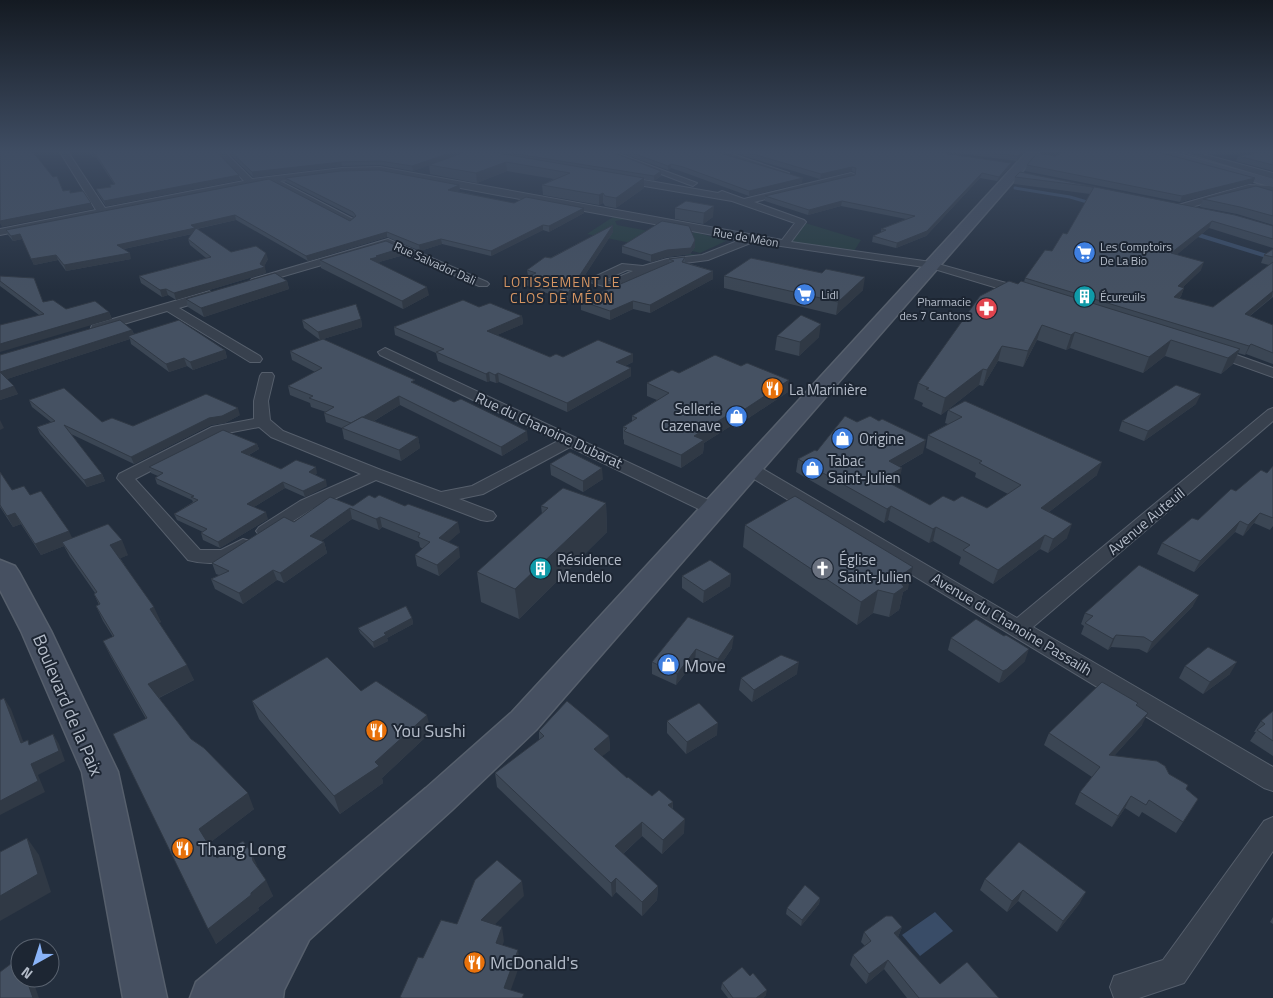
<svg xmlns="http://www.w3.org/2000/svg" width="1273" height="998" font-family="'Titillium Web',sans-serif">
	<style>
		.green { fill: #263c3f }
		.water { fill: #394c67 }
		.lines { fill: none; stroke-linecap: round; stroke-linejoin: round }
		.stream-far1 { stroke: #394c67; stroke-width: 3 }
		.stream { stroke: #394c67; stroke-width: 4 }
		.minor-casing { stroke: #565f6c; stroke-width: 2 }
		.secondary-casing { stroke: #565f6c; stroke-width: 3 }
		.minor { fill: #38414e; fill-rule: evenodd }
		.secondary { fill: #465061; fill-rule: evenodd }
		.wall { fill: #3b4654 }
		.shaded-wall { fill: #303945 }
		.building { fill: #455162; stroke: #303945 }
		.labels { text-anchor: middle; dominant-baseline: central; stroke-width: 4; stroke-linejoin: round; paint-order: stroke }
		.far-street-label { font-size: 12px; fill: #b4bcc9; stroke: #1d2633 }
		.far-poi-label { font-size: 12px; fill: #b4bcc9; stroke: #1d2633; text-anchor: start }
		.far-neighbourhood-label { font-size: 14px; letter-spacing: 1px; fill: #d59563; stroke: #1d2633 }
		.poi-label { font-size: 15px; fill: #b4bcc9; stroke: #1d2633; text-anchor: start }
		.street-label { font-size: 15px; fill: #b4bcc9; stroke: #1d2633 }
		.near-poi-label { font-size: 18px; fill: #b4bcc9; stroke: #1d2633; text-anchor: start }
		.near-street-label { font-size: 18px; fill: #b4bcc9; stroke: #1d2633 }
	</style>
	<rect width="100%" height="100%" fill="#242f3e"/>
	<!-- green -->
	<g class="green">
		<polygon points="613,217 627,219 615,221 617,225 664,234 669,249 697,255 694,256 587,234"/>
		<polygon points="802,222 861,240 854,251 788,242"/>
		<polygon points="695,232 726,241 700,253 689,250 683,237"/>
	</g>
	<!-- water -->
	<polygon class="water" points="935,912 953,931 920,956 902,935"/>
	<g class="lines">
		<!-- stream-far1 -->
		<polyline class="stream-far1" points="1015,188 1070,197 1094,204"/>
		<!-- stream -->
		<polyline class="stream" points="1192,233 1273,258"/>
		<defs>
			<g id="minor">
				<path d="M60 152H68L105 208 244 181 217 152H225L252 179 342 168 380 167 782 240 795 223 732 201 621 182 617 179 621 176 718 193 722 191 744 199 851 173 854 174V178L754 202 804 220 806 222 791 242 931 262 1028 289 1030 292 1024 296 931 268 753 242 708 260 669 265 610 288 590 282 588 280 622 264 643 266 667 259 702 255 740 240 380 173 342 174 280 181 353 219 355 221 350 224 270 182 0 235V229L96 210ZM627 270 633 271 609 281 605 280Z"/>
				<polygon points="603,152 614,152 697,183 693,186 690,185"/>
				<polygon points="715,152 726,152 789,173 782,175"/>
				<polygon points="1183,152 1195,152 1273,173 1273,179"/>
				<polygon points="1248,185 1273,186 1273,192 1248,191 1181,210 1176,207 1178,205"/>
				<polygon points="388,239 487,282 489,284 487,286 479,286 387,246 260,283 256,284 250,281 252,279"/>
				<polygon points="209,291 215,295 213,298 179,308 260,356 262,359 260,362 250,362 167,311 97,332 91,328 92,325"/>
				<polygon points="1214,347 1273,368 1273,377 1209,354 1207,351 1209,348"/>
				<path d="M385 348 719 505 722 509 719 513 713 514 707 513 570 447 483 494 459 499 493 512 496 516 493 520 487 521 481 520 376 480 312 509 271 535 265 537 259 535 256 531 259 527 300 501 361 474 271 437 259 427 222 434 135 479 200 550H221L243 539 250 541 252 545C240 564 209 566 188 560L117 478 119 474 212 427 254 419V401L260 376 262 373H272L274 376 268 401 270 420 283 431 381 470 441 492 472 486 558 441 380 355 378 352Z"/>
				<polygon points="1273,408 1273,421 1033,627 1273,767 1273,791 1264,788 744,473 742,469 744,465 756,465 1017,618 1268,410"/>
				<polygon points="1273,817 1273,851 1184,983 1139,998 1114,998 1110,987 1114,976 1163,960 1264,821"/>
			</g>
			<g id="secondary">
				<polygon points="1027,152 1039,152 536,730 452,810 309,940 284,990 283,998 190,998 196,982 426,788 512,712"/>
				<polygon points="1153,152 1170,152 1273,179 1273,187 1154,154"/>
				<polygon points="0,560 15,566 19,572 51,631 118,772 167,998 123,998 82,772 21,631 0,590"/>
			</g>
		</defs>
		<!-- minor casing -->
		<use href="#minor" class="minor-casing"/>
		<!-- secondary casing -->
		<use href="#secondary" class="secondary-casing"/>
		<!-- minor -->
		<use href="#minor" class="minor"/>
		<!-- secondary -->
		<use href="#secondary" class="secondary"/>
	</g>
	<!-- wall -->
	<g class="wall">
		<polygon points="88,152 217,152 240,180 106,206 98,194 96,189 111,187 110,185 114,184 96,157 93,157"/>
		<polygon points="227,152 457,152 458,154 465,152 612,152 661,176 654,181 644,179 644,188 616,208 605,206 603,203 599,205 543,195 542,185 554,179 507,171 477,183 430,174 429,165 413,171 380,165 342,166 253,177"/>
		<polygon points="619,152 717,152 802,183 749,196 683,172 671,168 668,170"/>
		<polygon points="731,152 940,152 943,153 1010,167 997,181 980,178 926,236 896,248 872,242 873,236 881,233 881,229 906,219 841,206 808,215 765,201 765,196 855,175 855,173 852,171 820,179"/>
		<polygon points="949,152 1024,152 1023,153 1017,161"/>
		<polygon points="1196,152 1252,152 1214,155"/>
		<polygon points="1273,152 1273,171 1236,161 1238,156"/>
		<polygon points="1055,156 1255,178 1253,183 1180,202 1025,171 1027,165"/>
		<polygon points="1020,172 1273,226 1273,248 1209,228 1176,255 1201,270 1183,287 1184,288 1181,296 1179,299 1213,307 1269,265 1261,263 1264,255 1273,249 1273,297 1250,316 1273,325 1273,364 1246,354 1245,355 1238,353 1233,364 1221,374 1165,356 1143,373 1070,348 1066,350 1037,340 1023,367 998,361 983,386 979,385 941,415 922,406 923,403 914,399 918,383 1018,284 1024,282 1025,278 1052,251 1067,234 1090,194 1014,184 1015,177"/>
		<polygon points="285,178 459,185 460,190 456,191 514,203 584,208 584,213 549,232 543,230 491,256 442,244 420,251 387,237 308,261 236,220 197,229 231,252 268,259 264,266 266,273 176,300 168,295 162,297 141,283 139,276 206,258 190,245 188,239 192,234 124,249 131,259 66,271 58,260 34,265 22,239 13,241 8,235 6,230 269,179 350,221 354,217 286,182"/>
		<polygon points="1273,191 1273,225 1237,214 1200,207 1203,199"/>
		<polygon points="686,201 713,217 703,224 675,219 675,208"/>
		<polygon points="613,225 613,232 568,301 525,285 524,278 528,276 527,270"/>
		<polygon points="695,240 695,247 690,254 667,257 651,262 622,253 622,246"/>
		<polygon points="404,255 379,262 380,264 429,295 403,309 321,268 320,260"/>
		<polygon points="685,257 685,262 713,271 713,279 650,313 633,309 610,320 581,310 581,301 669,263 669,259"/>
		<polygon points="822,273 863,290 836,315 724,288 724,276"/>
		<polygon points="0,276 43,302 66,309 109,312 112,319 39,315 0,286"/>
		<polygon points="287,281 289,289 204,317 188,307 186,299"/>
		<polygon points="479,307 522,316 523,324 497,335 550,357 563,357 633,362 625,366 631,376 567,412 499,382 496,383 490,381 487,382 438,361 436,353 395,335 394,327"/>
		<polygon points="361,319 362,327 320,340 304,328 302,320"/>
		<polygon points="132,330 134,334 225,350 227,358 193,370 187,366 169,372 131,344 130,339 7,379 18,394 0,400 0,355"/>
		<polygon points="777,336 819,337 799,356 775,350"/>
		<polygon points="290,351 416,384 528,440 502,456 400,405 374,421 418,437 420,448 401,461 344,439 342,428 326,422 324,413 326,412 311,407 310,403 290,395 288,386 315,372 292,360"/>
		<polygon points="679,373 788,392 744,421 740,420 704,443 703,453 681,468 624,444 624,440 623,439 623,427 632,421 632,416 657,400 647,396 647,383"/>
		<polygon points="29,400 102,422 133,426 240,415 225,423 211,425 134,464 71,434 102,474 105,481 87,487 40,434 37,427 51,422 32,407"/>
		<polygon points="1196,404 1144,441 1119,431 1122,421"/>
		<polygon points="948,410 1097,475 1049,512 1067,538 1048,553 1040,549 993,584 959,564 961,557 933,541 929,543 888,520 884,523 796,472 798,459 817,451 923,453 899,467 899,482 893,485 930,505 954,501 987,508 1008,494 975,477 976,473 926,448 928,435 948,424 945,423"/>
		<polygon points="257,444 259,449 249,455 281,469 317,473 315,475 327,486 305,497 285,488 254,507 268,519 220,548 203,540 201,533 203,532 177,520 174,514 193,502 192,500 157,484 155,478 158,476 151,473 149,467"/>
		<polygon points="550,464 603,479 583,492 551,475"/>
		<polygon points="1273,466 1273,526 1270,530 1254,523 1243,536 1235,532 1194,572 1157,554 1162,543 1198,520 1236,491 1267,473"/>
		<polygon points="0,472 12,490 30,495 72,538 128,555 120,558 161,622 159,623 194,680 159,698 191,739 254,809 208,844 217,858 258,868 273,896 258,908 259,910 216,944 146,719 111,657 103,641 113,637 103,621 96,606 99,605 94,594 95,593 70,557 64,546 41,555 21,524 13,527 0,507"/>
		<polygon points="606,503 607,532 519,619 481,602 477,572 542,514 541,506"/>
		<polygon points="353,506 460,532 448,542 460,557 439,576 417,566 415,555 423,549 420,547 419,542 382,527 379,530 352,519 321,541 324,542 327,553 284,583 277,580 243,604 215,589 211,579 219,575 216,574 212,563 294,522"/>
		<polygon points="745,525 908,589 903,592 899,610 889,617 873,613 857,625 743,547"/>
		<polygon points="731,574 730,586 703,603 682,588 682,576"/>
		<polygon points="1193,606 1147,653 1139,649 1111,647 1108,650 1081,634 1084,626 1081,624 1085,613"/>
		<polygon points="688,617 732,648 717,670 695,661 676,685 652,674 652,662"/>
		<polygon points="412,618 413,624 387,638 388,641 374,648 360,633 358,628"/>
		<polygon points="1004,636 1025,661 1003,681 999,683 948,650 951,638"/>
		<polygon points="1185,666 1230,674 1203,694 1179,678"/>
		<polygon points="797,674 752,702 739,690 741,678"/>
		<polygon points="361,691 431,732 382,778 383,783 340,814 259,719 252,701"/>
		<polygon points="1138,703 1137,706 1142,725 1114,756 1169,774 1198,799 1176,833 1142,812 1139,817 1125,808 1112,827 1075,804 1080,792 1092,777 1044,745 1049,733"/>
		<polygon points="1273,711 1273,756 1250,741 1256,732 1254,732 1261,721"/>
		<polygon points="667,721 717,735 686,754 667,733"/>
		<polygon points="539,731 609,736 610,750 602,756 627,778 652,796 673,802 673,809 684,833 662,854 642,836 623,854 658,886 657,900 642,916 616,892 612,897 497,787 495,773 539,740"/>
		<polygon points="985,879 1080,903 1057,932 1018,901 1007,912 980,890"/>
		<polygon points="820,898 819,904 801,926 786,914 787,908"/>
		<polygon points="1273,917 1273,924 1270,922"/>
		<polygon points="902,927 898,937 940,984 999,998 907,998 884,969 866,984 850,965 853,955 865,946 861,942 864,932"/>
		<polygon points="722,983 766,995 763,998 728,998 721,989"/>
	</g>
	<!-- shaded-wall -->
	<g class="shaded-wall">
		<polygon points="453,152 457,152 458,155 413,171 412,166"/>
		<polygon points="1022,152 1024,152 1023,153 1017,161 1018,156"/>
		<polygon points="1215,152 1252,152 1214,155"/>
		<polygon points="92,153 95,153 96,157 93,157"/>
		<polygon points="341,162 342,166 253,177 252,172"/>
		<polygon points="506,162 507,171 477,183 476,173"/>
		<polygon points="1011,163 1010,167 997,181 999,177"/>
		<polygon points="671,164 671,168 668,170 668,166"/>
		<polygon points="852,167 852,171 820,179 821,174"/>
		<polygon points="661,171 661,176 654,181 654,176"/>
		<polygon points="982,173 980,178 926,236 896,248 897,243"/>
		<polygon points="239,175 240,180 106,206 104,201"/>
		<polygon points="644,178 644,188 616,208 616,198"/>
		<polygon points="803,178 802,183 749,196 749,191"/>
		<polygon points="1255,178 1253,183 1180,202 1182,196"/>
		<polygon points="459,185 460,190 448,194 448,190"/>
		<polygon points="603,193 603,203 599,205 599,195"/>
		<polygon points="842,201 841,206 808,215 809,210"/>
		<polygon points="91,203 93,209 2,227 0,223 0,221"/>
		<polygon points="714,206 713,217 703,224 704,213"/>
		<polygon points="584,208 584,213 549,232 549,226"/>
		<polygon points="235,215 236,220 195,229 196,233 119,250 117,245 191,225"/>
		<polygon points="1212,221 1209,228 1168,262 1171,253"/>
		<polygon points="543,225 543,230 491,256 491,251"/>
		<polygon points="613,225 613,232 568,301 568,293"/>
		<polygon points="387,232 387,237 308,261 306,256"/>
		<polygon points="20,234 22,239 13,241 11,236"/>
		<polygon points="441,239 442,244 420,251 419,245"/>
		<polygon points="695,240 695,247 690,254 667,257 651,262 651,255"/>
		<polygon points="402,248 404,255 379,262 380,264 370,259 376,256"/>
		<polygon points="130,253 131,259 66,271 64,265"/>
		<polygon points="266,253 268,259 264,267 265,267 266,273 176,300 174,293 260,264"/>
		<polygon points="56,255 58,260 34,265 31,259"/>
		<polygon points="1204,262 1201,270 1175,295 1178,286"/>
		<polygon points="713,271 713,279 650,313 650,305"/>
		<polygon points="865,277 863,290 836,315 838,302"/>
		<polygon points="287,281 289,289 204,317 201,308"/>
		<polygon points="427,287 429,295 403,309 402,301"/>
		<polygon points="1184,288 1181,296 1170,306 1174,297"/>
		<polygon points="166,289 168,295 162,297 160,290"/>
		<polygon points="1273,291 1272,297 1241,323 1245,314"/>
		<polygon points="633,301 633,309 610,320 610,311"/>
		<polygon points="109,312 112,319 0,352 0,344"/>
		<polygon points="522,316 523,324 488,339 487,331"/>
		<polygon points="361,319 362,327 320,340 318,332"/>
		<polygon points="821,324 819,337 799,356 800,342"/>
		<polygon points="1042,325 1037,340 1023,367 1028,351"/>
		<polygon points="132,330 135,337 128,336 130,339 4,380 0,372"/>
		<polygon points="1075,332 1070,348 1066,350 1071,335"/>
		<polygon points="1171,340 1165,356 1143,373 1149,357"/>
		<polygon points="1251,344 1246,354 1245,355 1249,346"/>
		<polygon points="1002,346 998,361 983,386 987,370"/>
		<polygon points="1240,349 1233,364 1221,374 1228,358"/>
		<polygon points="225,350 227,358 193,370 190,362"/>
		<polygon points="633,354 633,362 616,370 616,362"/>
		<polygon points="184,358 187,366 169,372 166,364"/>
		<polygon points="631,368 631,376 567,412 567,403"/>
		<polygon points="983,369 979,385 941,415 945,398"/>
		<polygon points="489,372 490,381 487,382 486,374"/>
		<polygon points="498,373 499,382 496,383 495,375"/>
		<polygon points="789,380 788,392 744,421 745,409"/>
		<polygon points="14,386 18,394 0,400 0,391"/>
		<polygon points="1201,394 1196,404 1144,441 1148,431"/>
		<polygon points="399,396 400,405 354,433 352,424"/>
		<polygon points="741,407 740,420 704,443 703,453 681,468 681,455 694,436"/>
		<polygon points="238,408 240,415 225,423 211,425 134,464 131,457 209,418"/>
		<polygon points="0,420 4,428 0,430"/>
		<polygon points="527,431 528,440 502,456 501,447"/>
		<polygon points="418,437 420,448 401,461 399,450"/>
		<polygon points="926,440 923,453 886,474 889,461"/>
		<polygon points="257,444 259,449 243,458 241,452"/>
		<polygon points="1102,462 1097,475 1036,522 1041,508"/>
		<polygon points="316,467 317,473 310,478 309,472"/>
		<polygon points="602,468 603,479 583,492 583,481"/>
		<polygon points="902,468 899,482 880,493 882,479"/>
		<polygon points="102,474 105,481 87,487 84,480"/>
		<polygon points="326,480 327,486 305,497 303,491"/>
		<polygon points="283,482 285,488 249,510 247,504"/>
		<polygon points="606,503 607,532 519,619 515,589"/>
		<polygon points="891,506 888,520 884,523 887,509"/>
		<polygon points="350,508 352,519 313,547 310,536"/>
		<polygon points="266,512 268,519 220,548 218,542"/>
		<polygon points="15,513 21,524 13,527 7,516"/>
		<polygon points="1260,513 1254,523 1243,536 1248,525"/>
		<polygon points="380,517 382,527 379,530 376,519"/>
		<polygon points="1240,521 1235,532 1194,572 1200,561"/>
		<polygon points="458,522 460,532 441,549 439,538"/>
		<polygon points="1072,524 1067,538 1048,553 1053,539"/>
		<polygon points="936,527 933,541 929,543 933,529"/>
		<polygon points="69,531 74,542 62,542 64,546 41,555 35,544"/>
		<polygon points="1045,535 1040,549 993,584 998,570"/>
		<polygon points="122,540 128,555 117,560 110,545"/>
		<polygon points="324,542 327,553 284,583 280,573"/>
		<polygon points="459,547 460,557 439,576 437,565"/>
		<polygon points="913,567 908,589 903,592 899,610 889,617 897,578"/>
		<polygon points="273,570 277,580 243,604 239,593"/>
		<polygon points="731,574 730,586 703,603 704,591"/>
		<polygon points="878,590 873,613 857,625 861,602"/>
		<polygon points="1199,595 1193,606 1147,653 1152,642"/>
		<polygon points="154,607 161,622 156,624 150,609"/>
		<polygon points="412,618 413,624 387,638 388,641 374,648 373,642 384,633"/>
		<polygon points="1116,635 1111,647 1108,650 1113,639"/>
		<polygon points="734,636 732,648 717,670 718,659"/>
		<polygon points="696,649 695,661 676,685 677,674"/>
		<polygon points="1029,649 1025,661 1003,681 999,683 1003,671"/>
		<polygon points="799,662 797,674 752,702 754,690"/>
		<polygon points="1237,662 1230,674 1203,694 1210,682"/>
		<polygon points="187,665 194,680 156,699 148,684"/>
		<polygon points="4,698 11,709 28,754 21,743"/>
		<polygon points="1148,713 1142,725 1104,767 1109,755"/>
		<polygon points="427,715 431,732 382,778 383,783 340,814 334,796 375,762"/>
		<polygon points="718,723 717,735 686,754 687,742"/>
		<polygon points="53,734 59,744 65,761 38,775 45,792 0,815 0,801 31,764"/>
		<polygon points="609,736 610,750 594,763 594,749"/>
		<polygon points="248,793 254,809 207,845 199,829"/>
		<polygon points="1131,796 1125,808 1112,827 1118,816"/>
		<polygon points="673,802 672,816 668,805"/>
		<polygon points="685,819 684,833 662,854 663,840"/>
		<polygon points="642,822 642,836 616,860 615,846"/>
		<polygon points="27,838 39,855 51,892 0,921 0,896"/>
		<polygon points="251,852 258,867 253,861"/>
		<polygon points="616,878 616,892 612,897 611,883"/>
		<polygon points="266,880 273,896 258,908 259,910 216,944 208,929"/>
		<polygon points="522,881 524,896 484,935 481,920"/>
		<polygon points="658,886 657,900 642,916 642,902"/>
		<polygon points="1023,890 1018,901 1007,912 1012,901"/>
		<polygon points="1086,892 1080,903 1057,932 1063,921"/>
		<polygon points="820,898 819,904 801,926 802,920"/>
		<polygon points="502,927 504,941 499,958 496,943"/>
		<polygon points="902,927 898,937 891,943 894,933"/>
		<polygon points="518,950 520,964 508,998 504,988"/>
		<polygon points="888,960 884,969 866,984 869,974"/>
		<polygon points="26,978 32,978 39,998 33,998"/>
		<polygon points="767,990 766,995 763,998 756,998"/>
	</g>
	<!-- building -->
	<g class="building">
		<polygon points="0,152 33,152 53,177 57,176 63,191 70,190 70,193 83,191 91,203 0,221"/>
		<polygon points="90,152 217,152 239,175 104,201 96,189 111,187 110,185 115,184 95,153 92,153"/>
		<polygon points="231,152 453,152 412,166 380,161 341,162 252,172"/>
		<polygon points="465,152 492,152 644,178 616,198 605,196 603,193 599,195 542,185 570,173 506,162 476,173 429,165"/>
		<polygon points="504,152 612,152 661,171 654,176"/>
		<polygon points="630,152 717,152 803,178 749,191 683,167 671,164 668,166"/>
		<polygon points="746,152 940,152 943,153 1011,163 999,177 982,173 927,231 897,243 873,236 886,230 881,229 915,216 842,201 809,210 765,196 855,175 856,168 852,167 821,174"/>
		<polygon points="983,152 1022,152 1018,156"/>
		<polygon points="1064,152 1158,152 1255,178 1182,196 1027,165 1037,153 1055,156"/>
		<polygon points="1264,152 1273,152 1273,165 1238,156"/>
		<polygon points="379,170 459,185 448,190 514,203 526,197 584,208 549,226 543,225 491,251 441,239 419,245 387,232 306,256 235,215 191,225 195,228 117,245 130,253 64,265 56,255 31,259 20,234 11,236 6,230 269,179 350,221 356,216 353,212 285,178 341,171"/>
		<polygon points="1020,172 1235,215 1273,226 1273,239 1212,221 1171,253 1204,262 1178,286 1184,288 1174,297 1213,307 1273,262 1273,291 1245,314 1273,325 1273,353 1251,344 1249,346 1025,278 1045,250 1052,251 1063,233 1067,234 1094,187 1015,177"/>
		<polygon points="1256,186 1273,191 1273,216 1240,207 1203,199"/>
		<polygon points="686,201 714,206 704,213 675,208"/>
		<polygon points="662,221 689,226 695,240 691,248 667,250 651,255 622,246"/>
		<polygon points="613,225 568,293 524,278 536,273 527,270 545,257 551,258"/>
		<polygon points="196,228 231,252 256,246 266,253 260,264 265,267 174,293 166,289 160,290 139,276 211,257 188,239"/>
		<polygon points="386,241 402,248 376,256 378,257 370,259 427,287 402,301 320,260"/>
		<polygon points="1273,249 1273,257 1264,255"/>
		<polygon points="685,257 682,262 713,271 650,305 633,301 610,311 581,301 674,261 669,259"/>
		<polygon points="751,258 822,273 826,269 865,277 838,302 724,276"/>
		<polygon points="275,273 287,281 201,308 186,299"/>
		<polygon points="0,276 34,278 43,302 53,300 66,309 95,301 109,312 0,344 0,325 44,314 0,281"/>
		<polygon points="1009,281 1018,284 1021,281 1240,349 1228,358 1171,340 1149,357 1075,332 1071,335 1042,325 1028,351 1002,346 987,370 983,369 945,398 926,389 929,388 918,383 980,296"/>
		<polygon points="463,300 479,307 490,303 522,316 487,331 550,357 556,354 563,357 598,340 633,354 616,362 631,368 567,403 498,373 495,375 489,372 486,374 436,352 444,349 394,327"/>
		<polygon points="356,304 361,319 318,332 302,320"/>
		<polygon points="801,315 821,324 800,342 777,336"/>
		<polygon points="120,320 132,330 0,372 14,386 0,391 0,355"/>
		<polygon points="179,320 225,350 190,362 184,358 166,364 128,336"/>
		<polygon points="323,339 415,380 411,382 454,402 461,399 527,431 501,447 399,396 363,417 362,417 351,423 324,413 334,407 309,398 313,396 288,386 322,368 290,351"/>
		<polygon points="715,355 741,366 747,363 789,380 745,409 741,407 694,436 704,440 681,455 624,431 627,428 623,427 637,418 632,416 669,393 647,383 672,370 679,373"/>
		<polygon points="1176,385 1201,394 1148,431 1122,421"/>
		<polygon points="64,388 102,422 112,418 133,426 206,394 238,408 222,416 209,418 131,457 64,425 102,474 84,480 37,427 55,421 29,400"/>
		<polygon points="965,401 1102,462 1041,508 1072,524 1053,539 1045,535 998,570 963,550 970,545 936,527 933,529 891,506 887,509 798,459 815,450 817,451 845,416 857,422 870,416 879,421 882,419 926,440 889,461 902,468 882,479 930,505 943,496 954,501 962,496 987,508 1021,485 979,463 982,461 928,435 962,417 948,410"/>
		<polygon points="362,417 418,437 399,450 342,428"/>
		<polygon points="223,430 257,444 241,452 281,469 296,460 316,467 309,472 326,480 303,491 283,482 247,504 266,512 218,542 201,533 207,529 174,514 198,500 191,497 194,496 155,478 163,473 149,467"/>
		<polygon points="570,452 602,468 583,481 550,464"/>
		<polygon points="1273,466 1273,518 1260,513 1248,525 1240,521 1200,561 1162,543 1192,518 1198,520 1231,489 1236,491 1261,470 1267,473"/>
		<polygon points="0,472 12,490 24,486 30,495 41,491 69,531 35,544 15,513 7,516 0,505"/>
		<polygon points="563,488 606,503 515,589 477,572 548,508 541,506"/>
		<polygon points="369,495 375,498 379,495 405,506 408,504 458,522 439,538 459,547 437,565 415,555 430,542 418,537 420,533 380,517 376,519 350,508 310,536 324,542 280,573 273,570 239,593 211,579 229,571 212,563 284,517 294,522 330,497 353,506"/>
		<polygon points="795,496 913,567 897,578 904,587 894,594 878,590 861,602 745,525"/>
		<polygon points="108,524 122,540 110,545 154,607 150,609 187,665 148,684 191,739 204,748 248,793 199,829 217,858 243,841 251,852 253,861 266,880 251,893 251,895 208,929 113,734 147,718 103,641 114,636 96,606 100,604 94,594 97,592 62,542"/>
		<polygon points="710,560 731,574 704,591 682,576"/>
		<polygon points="1139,565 1199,595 1152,642 1144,637 1116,635 1113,639 1085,623 1093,616 1085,613"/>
		<polygon points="406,606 412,618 384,633 386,635 373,642 358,628"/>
		<polygon points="688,617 734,636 718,659 696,649 677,674 652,662"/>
		<polygon points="976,619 1004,636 1006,635 1029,649 1007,669 1003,671 951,638"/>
		<polygon points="1208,647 1237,662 1210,682 1185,666"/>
		<polygon points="781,655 799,662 754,690 741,678"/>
		<polygon points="327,657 361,691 376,681 427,715 375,762 379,766 334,796 252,701"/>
		<polygon points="1102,682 1138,703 1136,705 1148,713 1109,755 1157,761 1165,766 1169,774 1188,785 1186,789 1198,799 1183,822 1149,800 1146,805 1131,796 1118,816 1080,792 1100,767 1049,733"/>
		<polygon points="4,698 21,743 28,740 29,745 53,734 59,751 31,764 38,781 0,801 0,700"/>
		<polygon points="567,701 609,736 594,749 627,778 628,777 652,796 659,790 673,802 668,805 685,819 663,840 642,822 615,846 658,886 642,902 616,878 611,883 495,773 544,736 539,731"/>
		<polygon points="699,703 718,723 687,742 667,721"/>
		<polygon points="1273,711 1273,741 1257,730 1265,724 1261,721"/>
		<polygon points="27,838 38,874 0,896 0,852"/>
		<polygon points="1019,842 1086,892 1063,921 1023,890 1012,901 985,879"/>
		<polygon points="497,860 522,881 481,920 502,927 496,943 518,950 504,988 524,994 522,998 402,998 400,997 418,957 423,958 441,920 457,924 475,880"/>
		<polygon points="805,885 820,898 802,920 787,908"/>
		<polygon points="886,916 892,916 902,927 894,933 940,984 967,962 999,998 919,998 888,960 869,974 853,955 871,941 864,932"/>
		<polygon points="20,957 20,978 26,978 33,998 0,998 0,972"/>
		<polygon points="742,967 750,976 753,973 767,990 756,998 733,998 722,983"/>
	</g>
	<!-- sky -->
	<linearGradient id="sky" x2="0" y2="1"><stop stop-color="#141a22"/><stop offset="0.52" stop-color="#3f4d63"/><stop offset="1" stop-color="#3f4d63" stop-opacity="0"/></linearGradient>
	<rect width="1273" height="291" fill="url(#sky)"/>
	<!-- icons -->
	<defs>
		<symbol id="supermarket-disc" viewBox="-11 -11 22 22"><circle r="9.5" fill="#3f7fe0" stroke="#1d2633"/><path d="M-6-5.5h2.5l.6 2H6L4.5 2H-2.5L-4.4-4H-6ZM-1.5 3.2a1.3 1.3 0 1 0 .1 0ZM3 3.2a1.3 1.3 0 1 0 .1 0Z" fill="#fff"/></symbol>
		<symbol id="building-disc" viewBox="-11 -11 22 22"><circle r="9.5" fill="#0f9aa8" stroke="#1d2633"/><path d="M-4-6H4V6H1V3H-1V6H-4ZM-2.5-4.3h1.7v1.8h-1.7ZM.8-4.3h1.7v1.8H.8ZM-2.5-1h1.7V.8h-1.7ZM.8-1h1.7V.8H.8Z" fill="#fff"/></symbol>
		<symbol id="pharmacy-disc" viewBox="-11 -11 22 22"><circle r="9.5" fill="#e0444e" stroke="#1d2633"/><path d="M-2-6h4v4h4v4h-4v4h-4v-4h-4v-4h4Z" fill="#fff"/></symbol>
		<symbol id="restaurant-disc" viewBox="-11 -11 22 22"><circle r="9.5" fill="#e8710a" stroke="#1d2633"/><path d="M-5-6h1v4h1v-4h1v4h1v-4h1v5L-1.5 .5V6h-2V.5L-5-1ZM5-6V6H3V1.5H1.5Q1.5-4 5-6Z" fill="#fff"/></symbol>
		<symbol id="shop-disc" viewBox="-11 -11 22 22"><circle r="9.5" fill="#3f7fe0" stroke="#1d2633"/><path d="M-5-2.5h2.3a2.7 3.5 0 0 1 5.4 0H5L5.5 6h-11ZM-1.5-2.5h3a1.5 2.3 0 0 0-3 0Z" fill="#fff"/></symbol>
		<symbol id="church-disc" viewBox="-11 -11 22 22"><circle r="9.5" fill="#6b7280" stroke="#1d2633"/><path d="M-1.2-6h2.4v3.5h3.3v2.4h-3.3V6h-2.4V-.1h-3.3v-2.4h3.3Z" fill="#fff"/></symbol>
	</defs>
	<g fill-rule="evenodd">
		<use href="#supermarket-disc" x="1072" y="240" width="25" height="25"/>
		<use href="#supermarket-disc" x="792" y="282" width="25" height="25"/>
		<use href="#building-disc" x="1072" y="284" width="25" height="25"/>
		<use href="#pharmacy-disc" x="974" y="296" width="25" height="25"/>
		<use href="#restaurant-disc" x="760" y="376" width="25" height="25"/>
		<use href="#shop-disc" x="724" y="404" width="25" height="25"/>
		<use href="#shop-disc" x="830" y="426" width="25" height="25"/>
		<use href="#shop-disc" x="800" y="456" width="25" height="25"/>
		<use href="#building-disc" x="528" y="556" width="25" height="25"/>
		<use href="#church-disc" x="810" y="556" width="25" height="25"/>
		<use href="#shop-disc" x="656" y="652" width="25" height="25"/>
		<use href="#restaurant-disc" x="364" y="718" width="25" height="25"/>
		<use href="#restaurant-disc" x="170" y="836" width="25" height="25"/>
		<use href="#restaurant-disc" x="462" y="950" width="25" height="25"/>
	</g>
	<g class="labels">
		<!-- far-street labels -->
		<g class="far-street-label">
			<text transform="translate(746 237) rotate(10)">Rue de Méon</text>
			<text transform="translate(435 263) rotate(24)">Rue Salvador Dali</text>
		</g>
		<!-- far-poi labels -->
		<g class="far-poi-label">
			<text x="1100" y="246">Les Comptoirs<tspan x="1100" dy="14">De La Bio</tspan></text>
			<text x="821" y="294">Lidl</text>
			<text x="1100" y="296">Écureuils</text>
			<text x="971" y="301" text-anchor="end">Pharmacie<tspan x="971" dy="14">des 7 Cantons</tspan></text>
		</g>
		<!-- far-neighbourhood labels -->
		<g class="far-neighbourhood-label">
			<text x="562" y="281">LOTISSEMENT LE<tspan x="562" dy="16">CLOS DE MÉON</tspan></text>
		</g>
		<!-- poi labels -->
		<g class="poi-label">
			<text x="789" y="389">La Marinière</text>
			<text x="721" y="408" text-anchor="end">Sellerie<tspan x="721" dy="17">Cazenave</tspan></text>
			<text x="859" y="438">Origine</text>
			<text x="828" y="460">Tabac<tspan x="828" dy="17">Saint-Julien</tspan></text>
			<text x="557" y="559">Résidence<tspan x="557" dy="17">Mendelo</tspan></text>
			<text x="839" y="559">Église<tspan x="839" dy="17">Saint-Julien</tspan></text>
		</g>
		<!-- street labels -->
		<g class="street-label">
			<text transform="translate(549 430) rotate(25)">Rue du Chanoine Dubarat</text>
			<text transform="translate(1146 521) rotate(-40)">Avenue Auteuil</text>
			<text transform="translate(1012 624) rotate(31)">Avenue du Chanoine Passailh</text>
		</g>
		<!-- near-poi labels -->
		<g class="near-poi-label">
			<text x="684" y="665">Move</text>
			<text x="393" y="730">You Sushi</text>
			<text x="198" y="848">Thang Long</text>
			<text x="490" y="962">McDonald's</text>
		</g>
		<!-- near-street labels -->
		<g class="near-street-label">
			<text transform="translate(68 705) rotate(67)">Boulevard de la Paix</text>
		</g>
	</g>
	<!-- north arrow -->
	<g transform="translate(35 963) rotate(219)"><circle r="24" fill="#1d2633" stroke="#59626f"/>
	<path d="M0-4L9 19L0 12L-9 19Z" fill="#8ab4f8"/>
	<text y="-8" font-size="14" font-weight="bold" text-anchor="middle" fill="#b4bcc9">N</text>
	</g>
</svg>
